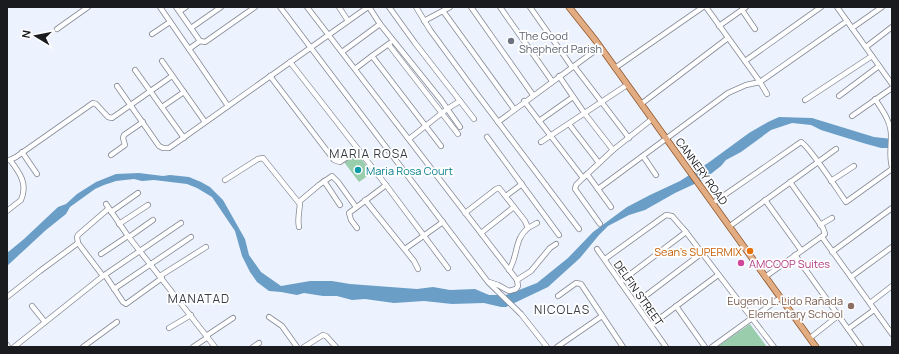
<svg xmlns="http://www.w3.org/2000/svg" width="899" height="354" font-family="Manrope,sans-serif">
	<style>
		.green { fill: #99cdac }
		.water { fill: #6a9ec7 }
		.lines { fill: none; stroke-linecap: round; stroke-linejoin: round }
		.minor-casing { stroke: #858994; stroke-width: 6 }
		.major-casing { stroke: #8f562b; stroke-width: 7 }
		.minor { stroke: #fff; stroke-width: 4.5 }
		.major { stroke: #e2ad83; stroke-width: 5.5 }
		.worship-dot { fill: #6b7280; stroke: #fff; stroke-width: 1.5 }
		.culture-dot { fill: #0f9aa8; stroke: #fff; stroke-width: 1.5 }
		.food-dot { fill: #e8710a; stroke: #fff; stroke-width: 1.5 }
		.hotel-dot { fill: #d1479c; stroke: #fff; stroke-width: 1.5 }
		.education-dot { fill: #8d6e63; stroke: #fff; stroke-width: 1.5 }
		.labels { text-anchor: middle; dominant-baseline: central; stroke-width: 3.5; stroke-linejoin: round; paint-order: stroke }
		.worship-label { font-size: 11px; fill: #5b616d; stroke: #fff; text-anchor: start }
		.culture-label { font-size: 11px; fill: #0d838f; stroke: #fff; text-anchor: start }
		.street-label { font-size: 11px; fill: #191b1f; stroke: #fff }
		.food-label { font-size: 11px; fill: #c56008; stroke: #fff; text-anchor: end }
		.hotel-label { font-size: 11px; fill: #b23c85; stroke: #fff; text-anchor: start }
		.education-label { font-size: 11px; fill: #785e54; stroke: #fff; text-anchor: end }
		.neighbourhood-label { font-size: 12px; letter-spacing: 1px; fill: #373b43; stroke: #fff }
	</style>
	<rect width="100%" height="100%" fill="#edf3fe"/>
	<!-- green -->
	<g class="green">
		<polygon points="357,153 372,173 359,182 344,162"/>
		<polygon points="750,324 767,347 717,347"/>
	</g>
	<!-- water -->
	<polygon class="water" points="779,117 812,118 874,137 892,139 892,148 881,148 863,143 821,130 811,125 792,123 771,130 741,152 726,160 721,166 703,180 675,193 645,210 629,215 608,226 599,235 580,258 548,287 506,307 501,307 484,303 452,304 424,301 394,303 365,299 352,300 337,296 323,296 304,293 297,295 281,292 269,291 257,282 250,272 242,256 235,231 212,197 197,188 187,184 154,180 142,181 134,179 116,181 104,185 95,189 70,207 66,214 46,230 7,266 7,253 24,239 58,207 66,204 77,194 96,182 116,174 139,173 163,176 170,175 189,177 201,182 210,187 223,200 245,239 249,255 261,272 281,286 310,281 332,281 350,284 417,289 433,287 450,290 475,289 489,295 506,295 537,283 568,258 593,232 627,207 650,195 680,181 708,163 749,133 768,122"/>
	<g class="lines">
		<defs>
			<g id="minor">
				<polyline points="160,7 189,49"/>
				<polyline points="176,7 200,41 205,42 208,40 255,7"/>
				<polyline points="280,7 488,282 521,314 547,347"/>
				<polyline points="307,7 517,280 518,286 516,289 509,291 498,285 489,282"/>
				<polyline points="339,7 348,21"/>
				<polyline points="369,7 380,24 441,100 460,127"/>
				<polyline points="389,7 415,43 474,119"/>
				<polyline points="416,7 430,30 477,94 579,229"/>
				<polyline points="471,7 533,95"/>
				<polyline points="500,7 552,81"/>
				<polyline points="530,7 572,67"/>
				<polyline points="706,7 760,82 767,94"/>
				<polyline points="837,7 892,84"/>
				<polyline points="742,10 755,29"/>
				<polyline points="180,11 186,7"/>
				<polyline points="443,11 514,109"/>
				<polyline points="424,21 450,7"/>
				<polyline points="719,26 746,7"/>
				<polyline points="191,28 221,7"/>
				<polyline points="852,28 882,7"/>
				<polyline points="57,29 88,7"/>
				<polyline points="152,34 170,22"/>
				<polyline points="200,41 189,49 228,106"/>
				<polyline points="389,45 458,134"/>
				<polyline points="866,47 892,27"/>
				<polyline points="342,52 380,24"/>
				<polyline points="372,56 390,43"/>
				<polyline points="162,61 205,122"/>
				<polyline points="745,61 821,7"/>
				<polyline points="290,62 386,185 448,268"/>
				<polyline points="574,66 629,138"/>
				<polyline points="615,68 703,7"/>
				<polyline points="355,69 372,56 441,146"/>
				<polyline points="135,70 184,138"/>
				<polyline points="270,76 334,160 340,162 358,150"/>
				<polyline points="559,76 585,114 613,150"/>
				<polyline points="117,86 159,146 163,148 169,148 368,7"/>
				<polyline points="839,96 879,66"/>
				<path d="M875 99C883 111 892 123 891 138 891 148 889 157 892 167"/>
				<polyline points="805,100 872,56"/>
				<polyline points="524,101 583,178 613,150 652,119"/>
				<polyline points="641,104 728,38"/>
				<polyline points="162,107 184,92"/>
				<polyline points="852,116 892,88"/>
				<polyline points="539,121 573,97"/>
				<polyline points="498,122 600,47"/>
				<polyline points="569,124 599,163"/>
				<polyline points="487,137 559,235"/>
				<polyline points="409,139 447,109 460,101"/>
				<polyline points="541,142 627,85"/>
				<polyline points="22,152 37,174"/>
				<polyline points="111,155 125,145 123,138 124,135 143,122"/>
				<polyline points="643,156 656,175"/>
				<polyline points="7,160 10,160 16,157 93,103 96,104 108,117 112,118 172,76"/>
				<polyline points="587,174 611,207"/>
				<polyline points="583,178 576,185 575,189 600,224"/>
				<polyline points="225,180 258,159 263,158 299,203"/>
				<polyline points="324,181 340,205"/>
				<polyline points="831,181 854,166"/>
				<polyline points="598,189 728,93 746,85 760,82 847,21"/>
				<polyline points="506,196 522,184"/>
				<polyline points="365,200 414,261 418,269"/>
				<polyline points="765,200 801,250"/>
				<path d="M713 203 801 142C809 146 839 192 846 202L892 169"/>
				<polyline points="106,204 128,236 215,347"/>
				<path d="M7 211 21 200C28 184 20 173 10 160"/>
				<polyline points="111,212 138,193"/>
				<path d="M465 213 496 189 499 188 525 221 528 228C514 239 518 257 509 270"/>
				<polyline points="119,224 148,205"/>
				<polyline points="820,225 832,218"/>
				<polyline points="730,226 836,149"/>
				<path d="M299 227C297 218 300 211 300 201L319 185 332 176 338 182 356 207"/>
				<polyline points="357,228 351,220 349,213 386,185"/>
				<polyline points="528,228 537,223"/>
				<polyline points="481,233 514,207"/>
				<polyline points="129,237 153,220"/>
				<polyline points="822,237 892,334"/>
				<polyline points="78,243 103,276"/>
				<polyline points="405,249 443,222"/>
				<polyline points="597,249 666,347"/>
				<polyline points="832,252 892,208"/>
				<polyline points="101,254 128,236"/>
				<polyline points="795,255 861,347"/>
				<polyline points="605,259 666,215 672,216 686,232 774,347"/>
				<polyline points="105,275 123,302 126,304 162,278"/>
				<polyline points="160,276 206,247"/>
				<polyline points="765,277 825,234 823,228 790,182"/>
				<polyline points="851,277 892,247"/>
				<polyline points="517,280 531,271 550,248 556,244"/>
				<polyline points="620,282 686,232"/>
				<polyline points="114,289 191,237"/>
				<polyline points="558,296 576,283 581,284 623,347"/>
				<polyline points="7,297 40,271 78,243 77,237 78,235 108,209"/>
				<polyline points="636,303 702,253"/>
				<polyline points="870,303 892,286"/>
				<polyline points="32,306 45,322"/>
				<polyline points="676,306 705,347"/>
				<polyline points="269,317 282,326 297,347"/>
				<polyline points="651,325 718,275"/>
				<polyline points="169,328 191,315"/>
				<polyline points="848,329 874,310"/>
				<polyline points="206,336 233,318"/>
				<polyline points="810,338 839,315"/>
				<polyline points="7,345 8,347"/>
				<polyline points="14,347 103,276 181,223"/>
				<polyline points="83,347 117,322"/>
				<polyline points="193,347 208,337"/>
				<polyline points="253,347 259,343"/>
				<polyline points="304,347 323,335 326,336 336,347"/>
				<polyline points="557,347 602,316"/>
				<polyline points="712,347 780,298"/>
			</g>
			<polyline id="major" points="569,7 596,41 816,347"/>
		</defs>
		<!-- minor casing -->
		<use href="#minor" class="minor-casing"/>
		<!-- major casing -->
		<use href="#major" class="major-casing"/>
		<!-- minor -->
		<use href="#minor" class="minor"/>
		<!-- major -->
		<use href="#major" class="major"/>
	</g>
	<!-- markers -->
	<circle class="worship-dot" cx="511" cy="41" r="4"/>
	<circle class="culture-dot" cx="358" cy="170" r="4"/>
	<circle class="food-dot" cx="750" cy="251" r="4"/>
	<circle class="hotel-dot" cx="741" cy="263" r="4"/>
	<circle class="education-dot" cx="851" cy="306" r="4"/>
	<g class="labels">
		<!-- worship labels -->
		<g class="worship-label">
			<text x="519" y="35">The Good<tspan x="519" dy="13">Shepherd Parish</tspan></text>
		</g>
		<!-- culture labels -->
		<g class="culture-label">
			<text x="366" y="170">Maria Rosa Court</text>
		</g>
		<!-- street labels -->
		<g class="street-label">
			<text transform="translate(702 171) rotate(54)">CANNERY ROAD</text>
			<text transform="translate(639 293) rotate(55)">DELFIN STREET</text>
		</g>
		<!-- food labels -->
		<g class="food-label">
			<text x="742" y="251">Sean's SUPERMIX</text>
		</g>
		<!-- hotel labels -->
		<g class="hotel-label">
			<text x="749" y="263">AMCOOP Suites</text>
		</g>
		<!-- education labels -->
		<g class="education-label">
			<text x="843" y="300">Eugenio L. Lido Rañada<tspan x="843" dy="13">Elementary School</tspan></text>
		</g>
		<!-- neighbourhood labels -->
		<g class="neighbourhood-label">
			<text x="369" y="153">MARIA ROSA</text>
			<text x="199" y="298">MANATAD</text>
			<text x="562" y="309">NICOLAS</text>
		</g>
	</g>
	<!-- border -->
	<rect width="899" height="354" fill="none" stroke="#191b1f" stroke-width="16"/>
	<!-- north arrow -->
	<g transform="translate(36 36) rotate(280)" stroke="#ffffff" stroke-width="3" paint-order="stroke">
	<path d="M0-3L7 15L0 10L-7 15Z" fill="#191b1f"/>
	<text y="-6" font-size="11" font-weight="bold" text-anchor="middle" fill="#191b1f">N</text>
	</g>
</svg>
